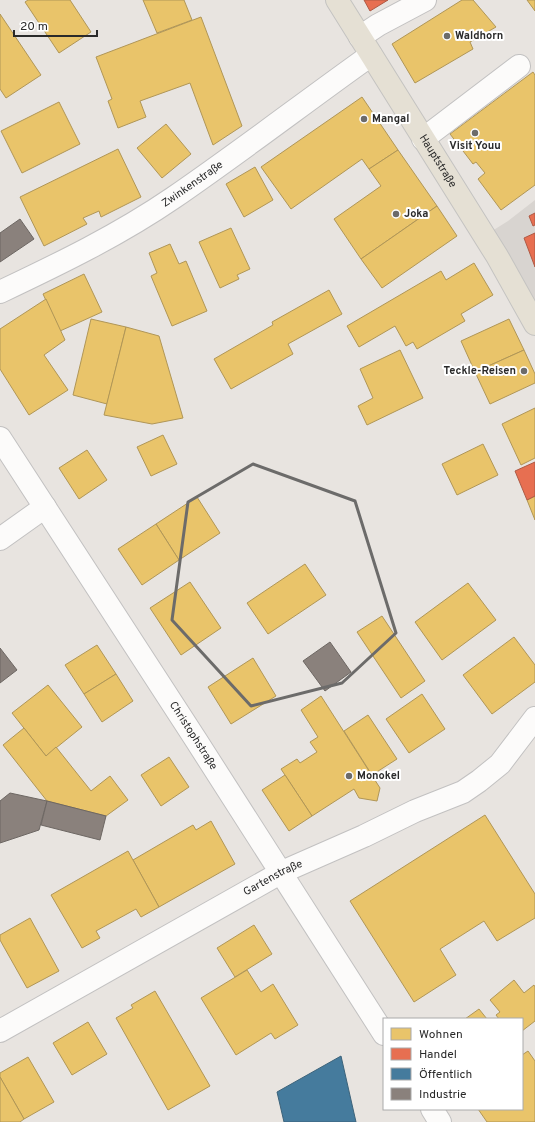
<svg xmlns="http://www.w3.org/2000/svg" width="535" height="1122" font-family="Overpass,sans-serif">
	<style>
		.plaza { fill: #d8d4d0 }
		.homes { fill: #e9c46a; stroke: #b09657 }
		.shops { fill: #e76f51; stroke: #ae5a45 }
		.public { fill: #457b9d; stroke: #3d637a }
		.industry { fill: #8a817c; stroke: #6d6763 }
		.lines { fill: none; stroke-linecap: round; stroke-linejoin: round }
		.minor-casing { stroke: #c2c1c1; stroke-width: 24 }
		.major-casing { stroke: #c4c3c1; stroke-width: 24 }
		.minor { stroke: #fcfbfa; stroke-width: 22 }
		.major { stroke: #e5e0d4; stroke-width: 22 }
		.marked { fill: none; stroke: #6c6b6a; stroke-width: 3; stroke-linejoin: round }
		.poi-dot { fill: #6c6b6a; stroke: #fff; stroke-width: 1.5 }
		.labels { text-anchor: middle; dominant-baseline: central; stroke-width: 4; stroke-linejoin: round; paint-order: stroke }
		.poi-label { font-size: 11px; font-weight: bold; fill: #2a2a2a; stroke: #fff; text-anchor: start }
		.street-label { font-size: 11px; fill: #2a2a2a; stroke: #fff }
	</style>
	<rect width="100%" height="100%" fill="#e8e4e0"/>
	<!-- plaza -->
	<polygon class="plaza" points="535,200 535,213 529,216 533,226 535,225 535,233 524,238 535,267 535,324 484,236 508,221"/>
	<!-- homes -->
	<g class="homes">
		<polygon points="28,0 70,0 91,32 59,53 25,2"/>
		<polygon points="143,0 184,0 192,20 157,33"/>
		<polygon points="462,0 473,0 496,27 470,42 473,49 415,83 392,44"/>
		<polygon points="527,0 535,0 535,11"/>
		<polygon points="0,14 41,75 6,98 0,89"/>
		<polygon points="201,17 242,126 213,145 190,83 140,101 146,117 118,128 108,101 112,99 96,57"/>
		<polygon points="533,72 535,75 535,185 501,210 478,179 485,173 476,162 473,164 450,134"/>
		<polygon points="362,97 398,150 369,169 362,159 291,209 261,167"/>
		<polygon points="59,102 80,144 22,173 1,131"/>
		<polygon points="166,124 191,154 162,178 137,148"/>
		<polygon points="118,149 141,197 101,217 99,211 83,218 87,224 44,246 20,197"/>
		<polygon points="398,150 437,206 361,259 334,219 381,186 369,169"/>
		<polygon points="255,167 273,200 244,217 226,184"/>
		<polygon points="437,206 457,236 382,288 361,259"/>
		<polygon points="231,228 250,269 237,275 239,279 220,288 199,242"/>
		<polygon points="170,244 179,264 186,261 207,311 172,326 151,276 157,273 149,253"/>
		<polygon points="474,263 493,295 461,314 465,321 417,349 413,342 406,346 395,326 359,347 347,326 441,271 446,280"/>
		<polygon points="84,274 102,312 60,331 43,294"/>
		<polygon points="329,290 342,314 288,344 293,354 231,389 214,359 273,325 272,322"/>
		<polygon points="46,299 65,340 44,355 68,390 29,415 0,369 0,329"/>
		<polygon points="91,319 126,327 107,404 73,395"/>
		<polygon points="509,319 524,350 475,372 461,341"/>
		<polygon points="126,327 159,336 183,418 152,424 104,415"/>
		<polygon points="400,350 423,398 367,425 358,406 373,398 360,369"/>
		<polygon points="524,350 535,374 535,383 490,404 475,372"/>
		<polygon points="535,408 535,458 521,465 502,424"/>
		<polygon points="163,435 177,464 151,476 137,447"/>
		<polygon points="483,444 498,475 457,495 442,464"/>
		<polygon points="87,450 107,480 79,499 59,468"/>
		<polygon points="535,496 535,520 527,500"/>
		<polygon points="197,497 220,533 179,560 156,524"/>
		<polygon points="156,524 179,560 142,585 118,549"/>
		<polygon points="305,564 326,595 268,634 247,603"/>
		<polygon points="190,582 221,628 181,655 150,608"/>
		<polygon points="468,583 496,620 442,660 415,622"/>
		<polygon points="382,616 425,681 401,698 357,632"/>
		<polygon points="514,637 535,665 535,682 492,714 463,675"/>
		<polygon points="97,645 116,674 84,694 65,665"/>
		<polygon points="253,658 276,696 231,724 208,687"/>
		<polygon points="116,674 133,701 102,722 84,694"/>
		<polygon points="48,685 82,727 46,756 12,713"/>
		<polygon points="422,694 445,729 409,753 386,719"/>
		<polygon points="321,696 380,788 377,801 359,798 354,789 312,816 281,769 297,759 300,763 317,752 310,742 318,737 301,710"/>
		<polygon points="368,715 397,759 372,775 344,731"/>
		<polygon points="24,728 46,756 56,747 91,791 110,776 128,800 106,816 47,801 3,745"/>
		<polygon points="169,757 189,787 161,806 141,775"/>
		<polygon points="285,775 312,816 289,831 262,790"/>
		<polygon points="485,815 535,894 535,918 497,941 484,921 440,949 456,975 414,1002 350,901"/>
		<polygon points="211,821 235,864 159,907 133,860 193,825 196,830"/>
		<polygon points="128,851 159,907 141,917 136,909 96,931 100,938 82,948 51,895"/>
		<polygon points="30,918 59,971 27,988 0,940 0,935"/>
		<polygon points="254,925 272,954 235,977 217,948"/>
		<polygon points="247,970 261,992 273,984 298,1025 275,1039 271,1033 236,1055 201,998"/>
		<polygon points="514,980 524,993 534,985 535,987 535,1021 522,1031 522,1019 499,1019 496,1015 500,1012 490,1000"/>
		<polygon points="155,991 210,1086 168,1110 116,1018 133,1008 131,1005"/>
		<polygon points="479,1009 487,1019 465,1019"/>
		<polygon points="88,1022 107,1054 72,1075 53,1043"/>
		<polygon points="528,1051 535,1061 535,1122 487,1122 478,1109 522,1109 522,1055"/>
		<polygon points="28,1057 54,1102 24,1119 0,1077 0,1073"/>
		<polygon points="0,1077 24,1119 20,1122 0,1122"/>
	</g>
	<!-- shops -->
	<g class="shops">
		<polygon points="364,0 388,0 370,11"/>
		<polygon points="535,213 535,225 533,226 529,216"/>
		<polygon points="535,233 535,267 524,238"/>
		<polygon points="535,462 535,496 527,500 515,471"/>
	</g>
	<!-- public -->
	<polygon class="public" points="341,1056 356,1122 284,1122 277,1092"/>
	<!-- industry -->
	<g class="industry">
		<polygon points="20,219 34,239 0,262 0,233"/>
		<polygon points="330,642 351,672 325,691 303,661"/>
		<polygon points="0,648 17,670 0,683"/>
		<polygon points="10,793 47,801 39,830 0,843 0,801"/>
		<polygon points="47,801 106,816 100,840 41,825"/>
	</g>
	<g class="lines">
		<defs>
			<g id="minor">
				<polyline points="360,37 378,25 425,0"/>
				<polyline points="423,139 519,66"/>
				<path id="s1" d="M0 292C59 264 119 235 173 198 240 152 305 102 371 55"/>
				<path id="s2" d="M0 438 196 740 384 1034"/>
				<polyline points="0,539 45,507"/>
				<path id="s3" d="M0 1031 282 872 364 836 415 811 463 792 479 781 500 764 535 718"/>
				<polyline points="432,1109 440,1122"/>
			</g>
			<g id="major">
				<path id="s4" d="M337 0 497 256 535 324"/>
			</g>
		</defs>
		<!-- minor casing -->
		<use href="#minor" class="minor-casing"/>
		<!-- major casing -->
		<use href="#major" class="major-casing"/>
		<!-- minor -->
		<use href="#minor" class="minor"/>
		<!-- major -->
		<use href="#major" class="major"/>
	</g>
	<!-- marked area -->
	<path class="marked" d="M253 464 355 501 396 633 342 683 251 706 172 620 188 502Z"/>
	<!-- markers -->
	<g class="poi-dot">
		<circle cx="447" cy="36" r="4"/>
		<circle cx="364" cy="119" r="4"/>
		<circle cx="475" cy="133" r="4"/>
		<circle cx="396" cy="214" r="4"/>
		<circle cx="524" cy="371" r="4"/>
		<circle cx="349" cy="776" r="4"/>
	</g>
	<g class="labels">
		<!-- poi labels -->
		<g class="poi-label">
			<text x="455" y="36">Waldhorn</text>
			<text x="372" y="119">Mangal</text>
			<text x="475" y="146" text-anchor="middle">Visit Youu</text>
			<text x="404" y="214">Joka</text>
			<text x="516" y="371" text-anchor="end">Teckle-Reisen</text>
			<text x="357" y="776">Monokel</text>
		</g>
		<!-- street labels -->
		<g class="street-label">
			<text stroke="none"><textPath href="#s4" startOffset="190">Hauptstraße</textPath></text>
			<text stroke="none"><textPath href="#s1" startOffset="221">Zwinkenstraße</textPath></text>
			<text stroke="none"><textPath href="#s2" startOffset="355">Christophstraße</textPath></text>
			<text stroke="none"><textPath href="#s3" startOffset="313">Gartenstraße</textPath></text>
		</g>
	</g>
	<!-- legend -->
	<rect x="383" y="1018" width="140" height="92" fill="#ffffff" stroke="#aaaaaa"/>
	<rect x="391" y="1028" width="20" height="12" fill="#e9c46a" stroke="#aaaaaa"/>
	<text x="419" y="1038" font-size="12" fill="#2a2a2a">Wohnen</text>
	<rect x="391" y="1048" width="20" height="12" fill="#e76f51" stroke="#aaaaaa"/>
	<text x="419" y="1058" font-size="12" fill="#2a2a2a">Handel</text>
	<rect x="391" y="1068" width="20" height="12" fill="#457b9d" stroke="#aaaaaa"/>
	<text x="419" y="1078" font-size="12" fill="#2a2a2a">Öffentlich</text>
	<rect x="391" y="1088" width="20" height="12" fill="#8a817c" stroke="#aaaaaa"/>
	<text x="419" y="1098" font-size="12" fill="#2a2a2a">Industrie</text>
	<!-- scale -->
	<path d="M14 30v6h83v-6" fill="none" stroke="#2a2a2a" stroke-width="2"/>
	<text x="20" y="30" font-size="12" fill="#2a2a2a" stroke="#ffffff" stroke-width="3" paint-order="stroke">20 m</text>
</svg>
